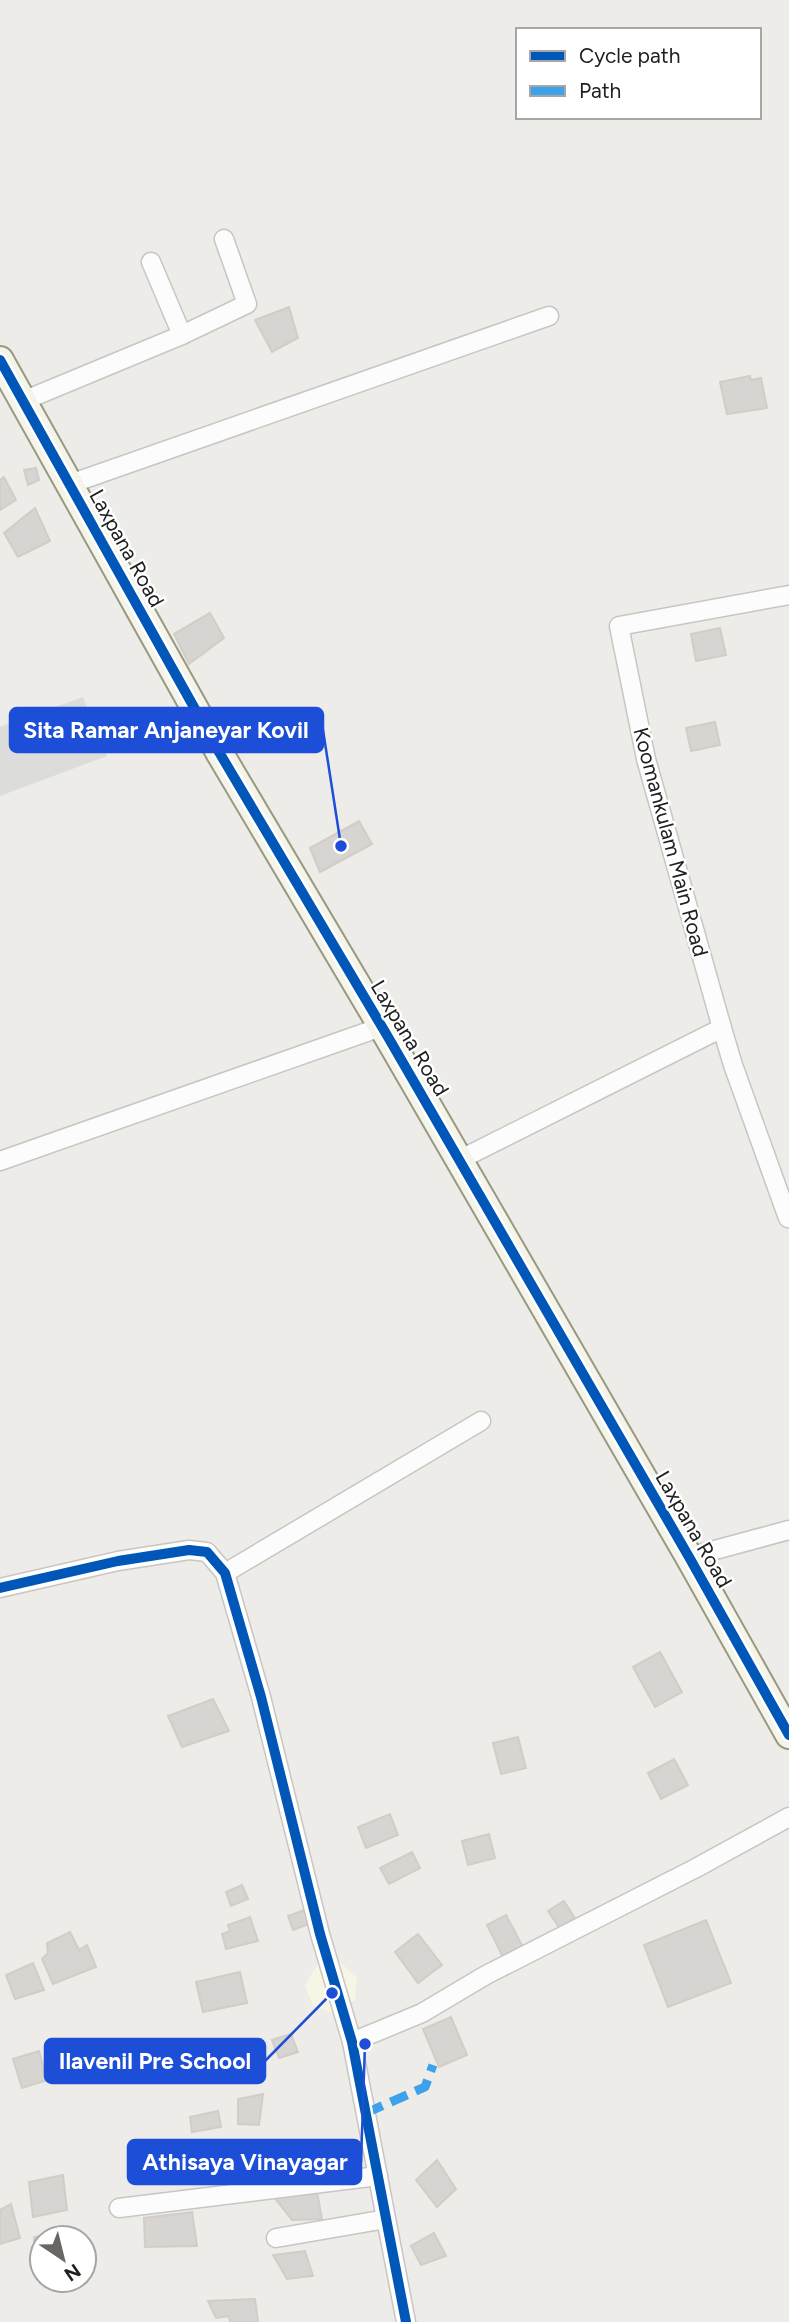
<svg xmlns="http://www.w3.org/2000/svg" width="789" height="2322" font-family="Figtree,sans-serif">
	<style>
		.education { fill: #f7f6e4 }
		.religious { fill: #dcdcda }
		.building { fill: #d7d4d1; stroke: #d1cdc9; stroke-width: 2 }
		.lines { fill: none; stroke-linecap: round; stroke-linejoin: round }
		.street-casing { stroke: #c7c6c4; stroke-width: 21 }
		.secondary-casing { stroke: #98997f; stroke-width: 30 }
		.street { stroke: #fcfcfc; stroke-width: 18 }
		.secondary { stroke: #f4f4eb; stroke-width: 26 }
		.quiet { stroke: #3da2ea; stroke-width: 9; stroke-dasharray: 18 9; stroke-linecap: butt }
		.cycleway-casing { stroke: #fff; stroke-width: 15 }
		.cycleway { stroke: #0057b8; stroke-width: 10 }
		.labels { text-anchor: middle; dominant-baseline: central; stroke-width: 5; stroke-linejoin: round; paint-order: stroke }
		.street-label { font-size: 21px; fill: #202020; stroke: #fff }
		.leader { fill: none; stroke: #1d4ed8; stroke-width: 2.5 }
		.callout-dot { fill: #1d4ed8; stroke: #fff; stroke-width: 2.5 }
		.callout { fill: #1d4ed8; stroke: #1d4ed8; stroke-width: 2.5 }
		.callout-label { font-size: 23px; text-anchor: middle; font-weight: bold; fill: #fff }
	</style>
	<rect width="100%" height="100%" fill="#eeece8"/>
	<!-- education -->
	<polygon class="education" points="340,1962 357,1978 355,2000 335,2013 313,2006 305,1985 317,1965"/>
	<!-- religious -->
	<polygon class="religious" points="83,697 107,756 0,796 0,727"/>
	<!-- building -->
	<g class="building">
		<polygon points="289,307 298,338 272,352 255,320"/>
		<polygon points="750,376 751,380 761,378 767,408 727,414 720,382"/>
		<polygon points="36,468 39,480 28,485 24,470"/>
		<polygon points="4,477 16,500 0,510 0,480"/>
		<polygon points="35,508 50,541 18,557 4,533"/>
		<polygon points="210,613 224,638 189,664 174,634"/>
		<polygon points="720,628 726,655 696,661 691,634"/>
		<polygon points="715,722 720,745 691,751 686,728"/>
		<polygon points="359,821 372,844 320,872 310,848"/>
		<polygon points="660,1652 682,1692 655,1707 633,1667"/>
		<polygon points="213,1699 229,1731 182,1747 168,1716"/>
		<polygon points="518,1737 526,1768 501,1774 493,1743"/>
		<polygon points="674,1759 688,1785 661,1799 648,1773"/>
		<polygon points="390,1814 398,1835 366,1848 358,1827"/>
		<polygon points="489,1834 495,1858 468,1865 462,1841"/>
		<polygon points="412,1852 420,1868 389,1884 380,1868"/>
		<polygon points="242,1885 248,1899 231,1906 226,1892"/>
		<polygon points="564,1901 576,1920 561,1930 548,1911"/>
		<polygon points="304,1910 309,1924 293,1930 288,1916"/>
		<polygon points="506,1915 523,1947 503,1957 487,1925"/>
		<polygon points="250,1917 258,1941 226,1949 222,1934 230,1931 228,1925"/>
		<polygon points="706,1920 731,1983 668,2007 644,1945"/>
		<polygon points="70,1932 79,1950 87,1945 96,1967 53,1984 42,1959 48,1953 47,1943"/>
		<polygon points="418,1934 442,1965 418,1983 395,1952"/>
		<polygon points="33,1963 44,1990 15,1999 6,1975"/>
		<polygon points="240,1972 247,2003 203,2012 196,1982"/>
		<polygon points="451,2017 467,2055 439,2067 423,2029"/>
		<polygon points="291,2034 298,2052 279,2058 272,2040"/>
		<polygon points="39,2051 47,2080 22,2088 13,2059"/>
		<polygon points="263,2094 259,2125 238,2124 238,2099"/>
		<polygon points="218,2111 221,2127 192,2132 190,2117"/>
		<polygon points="437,2160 456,2189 437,2207 416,2180"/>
		<polygon points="63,2175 67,2210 33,2217 29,2182"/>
		<polygon points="317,2192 322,2219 292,2220 274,2197"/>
		<polygon points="11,2204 20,2238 0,2244 0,2210"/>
		<polygon points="192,2212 197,2246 145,2247 144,2218"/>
		<polygon points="64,2232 64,2238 42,2238 42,2269 35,2271 34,2237"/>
		<polygon points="434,2233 446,2256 421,2265 411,2246"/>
		<polygon points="305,2251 313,2276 287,2279 273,2255"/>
		<polygon points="255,2299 258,2322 230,2322 229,2316 216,2318 208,2301"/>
	</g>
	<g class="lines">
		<defs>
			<g id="street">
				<polyline points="182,335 247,304 224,239"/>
				<polyline points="23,401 182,335 151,262"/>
				<polyline points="70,484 549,316"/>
				<polyline points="459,1160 722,1028"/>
				<polyline points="0,1161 381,1027"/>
				<polyline points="788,1218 733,1065 722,1028 646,759 619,626 789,595"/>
				<polyline points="689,1557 789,1530"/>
				<polyline points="225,1573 481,1421"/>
				<polyline points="0,1588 118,1561 189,1550 207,1552 225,1573 261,1697 320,1934 352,2042 406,2322"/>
				<polyline points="352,2042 422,2013 486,1975 696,1868 789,1817"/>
				<polyline points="119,2208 378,2176"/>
				<polyline points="276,2238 386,2219"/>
			</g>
			<polyline id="secondary" points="0,360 219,752 388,1037 689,1557 789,1735"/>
		</defs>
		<!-- street casing -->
		<use href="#street" class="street-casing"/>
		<!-- secondary casing -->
		<use href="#secondary" class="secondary-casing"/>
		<!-- street -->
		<use href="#street" class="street"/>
		<!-- secondary -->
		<use href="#secondary" class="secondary"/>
		<!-- quiet -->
		<polyline class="quiet" points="366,2113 425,2087 433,2065"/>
		<defs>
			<g id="cycleway">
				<polyline points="0,360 219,752 388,1037 689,1557 789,1735"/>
				<polyline points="0,1588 118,1561 189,1550 207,1552 225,1573 261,1697 320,1934 352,2042 406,2322"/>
			</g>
		</defs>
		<!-- cycleway casing -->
		<use href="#cycleway" class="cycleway-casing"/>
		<!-- cycleway -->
		<use href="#cycleway" class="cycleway"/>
	</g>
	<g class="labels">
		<!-- street labels -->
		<g class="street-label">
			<text transform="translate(127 548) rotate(61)">Laxpana Road</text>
			<text transform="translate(671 842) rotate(75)">Koomankulam Main Road</text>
			<text transform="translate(410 1038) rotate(59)">Laxpana Road</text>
			<text transform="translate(694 1529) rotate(60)">Laxpana Road</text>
		</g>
	</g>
	<!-- callouts -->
	<path class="leader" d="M341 846L323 730M332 1993L265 2061M365 2044L361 2162"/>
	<g class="callout-dot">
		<circle cx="341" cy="846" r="7"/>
		<circle cx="332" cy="1993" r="7"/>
		<circle cx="365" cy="2044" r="7"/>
	</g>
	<g class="callout">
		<rect x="10" y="708" width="313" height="44" rx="7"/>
		<rect x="45" y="2039" width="220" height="44" rx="7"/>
		<rect x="128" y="2140" width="233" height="44" rx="7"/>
	</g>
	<g class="callout-label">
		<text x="166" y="738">Sita Ramar Anjaneyar Kovil</text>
		<text x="155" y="2069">Ilavenil Pre School</text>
		<text x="245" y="2170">Athisaya Vinayagar</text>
	</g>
	<!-- legend -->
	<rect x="516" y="28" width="245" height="91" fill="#ffffff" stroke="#a6a6a6" stroke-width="2"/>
	<rect x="530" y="51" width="35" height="10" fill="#0057b8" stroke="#a6a6a6" stroke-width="2"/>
	<text x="579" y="63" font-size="21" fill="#202020">Cycle path</text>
	<rect x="530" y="86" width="35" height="10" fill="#3da2ea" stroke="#a6a6a6" stroke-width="2"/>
	<text x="579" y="98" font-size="21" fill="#202020">Path</text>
	<!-- north arrow -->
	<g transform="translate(63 2259) rotate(145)"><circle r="33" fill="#ffffff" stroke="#a6a6a6" stroke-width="2"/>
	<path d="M0-5L12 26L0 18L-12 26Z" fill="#686766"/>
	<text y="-10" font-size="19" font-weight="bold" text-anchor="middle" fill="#202020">N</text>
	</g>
</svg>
